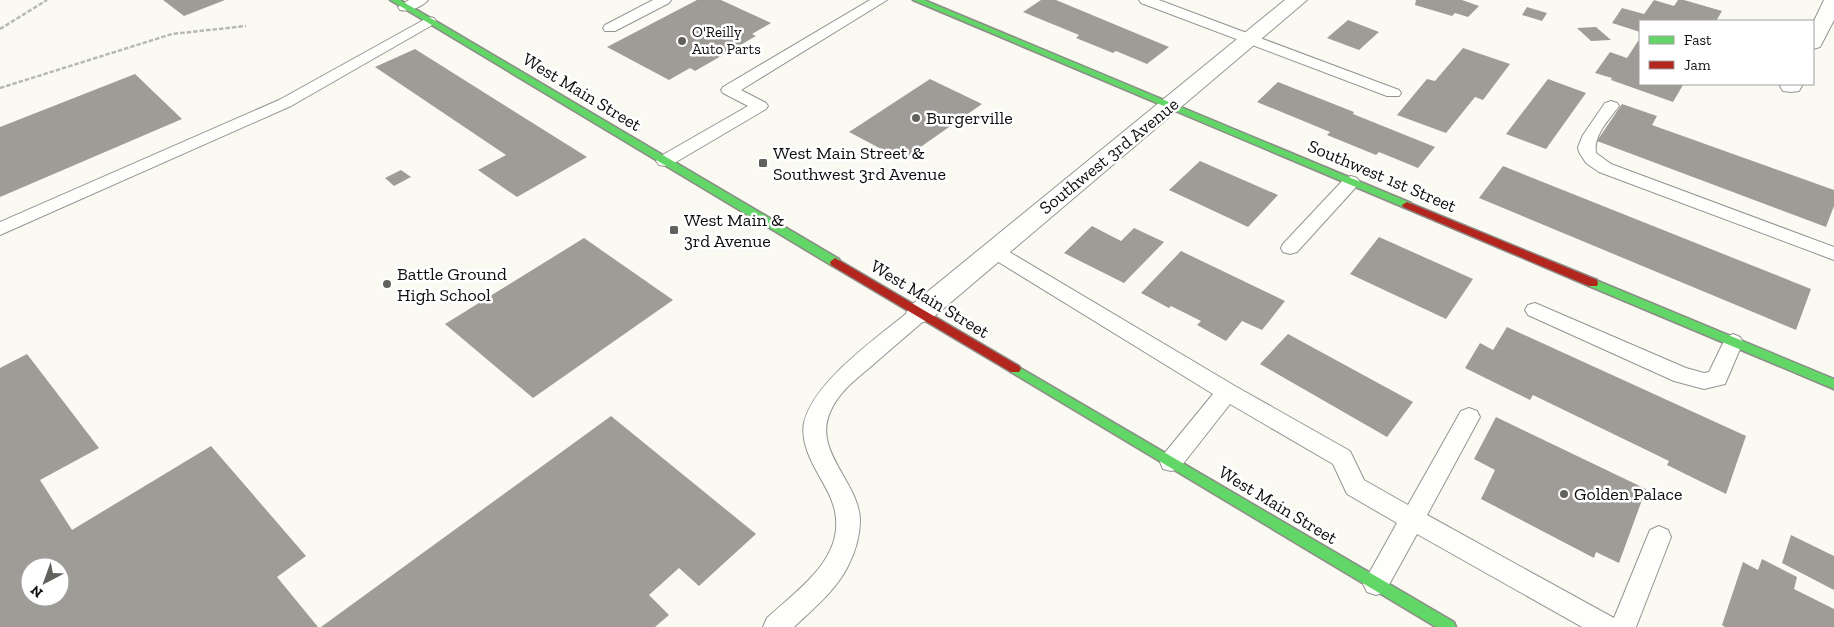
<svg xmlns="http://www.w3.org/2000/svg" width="1834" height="627" font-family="'Zilla Slab',serif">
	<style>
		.building { fill: #9f9c98; fill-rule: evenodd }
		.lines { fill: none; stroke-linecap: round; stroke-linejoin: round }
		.lane-casing { stroke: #959491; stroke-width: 2 }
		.street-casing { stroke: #959491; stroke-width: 2 }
		.fast-casing { stroke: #8b8b87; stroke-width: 3 }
		.jam-casing { stroke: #8b8b87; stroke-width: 3 }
		.path { stroke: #b8b8b6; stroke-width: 2.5; stroke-dasharray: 4.5 2; stroke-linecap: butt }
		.lane { fill: #fefefd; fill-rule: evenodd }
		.street { fill: #fefefd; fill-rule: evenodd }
		.fast { fill: #63d668; fill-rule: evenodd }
		.jam { fill: #b3261e; fill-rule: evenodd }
		.poi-dot { fill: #61615e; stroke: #fff; stroke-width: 2 }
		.labels { text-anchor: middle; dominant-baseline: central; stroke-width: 5; stroke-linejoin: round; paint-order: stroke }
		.far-poi-label { font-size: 15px; fill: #0e0e0e; stroke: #fff; text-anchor: start }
		.street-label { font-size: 18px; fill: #0e0e0e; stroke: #fff }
		.poi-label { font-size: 18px; fill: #0e0e0e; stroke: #fff; text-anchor: start }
	</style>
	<rect width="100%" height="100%" fill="#fbfaf2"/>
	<!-- building -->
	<g class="building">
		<polygon points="163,0 225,0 184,16"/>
		<polygon points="697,0 721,0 771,23 752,34 756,36 695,71 690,68 669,80 607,47"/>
		<polygon points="1041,0 1056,0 1169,47 1147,64 1116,51 1113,53 1076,38 1079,35 1023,12"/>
		<polygon points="1462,0 1479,6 1468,17 1455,13 1452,16 1415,5 1416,0"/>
		<polygon points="1654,0 1674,6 1678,0 1684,0 1722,11 1716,21 1640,21 1640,32 1612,23 1622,8 1644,14"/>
		<polygon points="1527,7 1547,13 1542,21 1522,15"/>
		<polygon points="1348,20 1379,32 1359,50 1327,38"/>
		<polygon points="1596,27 1611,40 1591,41 1577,28"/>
		<polygon points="1638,41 1640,42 1640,84 1683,85 1673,102 1611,80 1612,78 1595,73 1610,52 1627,58"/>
		<polygon points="1463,48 1510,64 1483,100 1475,97 1446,133 1397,115 1427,79 1435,81"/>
		<polygon points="415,49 587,157 517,197 478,170 506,155 375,67"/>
		<polygon points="135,74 182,119 0,197 0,127"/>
		<polygon points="930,79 982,104 902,160 849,132"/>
		<polygon points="1548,79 1586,93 1546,149 1506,134"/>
		<polygon points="1278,82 1354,112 1353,114 1435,147 1418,168 1379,152 1376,155 1327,135 1330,132 1257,102"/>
		<polygon points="1622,104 1657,116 1652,125 1834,190 1834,206 1826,227 1597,141"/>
		<polygon points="1200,161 1278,195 1248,227 1169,190"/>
		<polygon points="1503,166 1811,289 1796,330 1479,198"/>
		<polygon points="401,170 411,177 394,186 385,178"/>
		<polygon points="1092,226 1121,241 1134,228 1164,242 1124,283 1064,253"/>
		<polygon points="1379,237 1473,279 1446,319 1350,274"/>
		<polygon points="584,238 673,300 533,398 445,324"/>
		<polygon points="1181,251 1285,301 1262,330 1242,321 1226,341 1197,325 1201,321 1171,306 1169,308 1141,293"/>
		<polygon points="1507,327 1746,436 1726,494 1667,465 1669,461 1533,395 1530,400 1465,368 1480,343 1493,350"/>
		<polygon points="1288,334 1413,402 1387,437 1260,364"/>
		<path d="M27 354 99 448 40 480 72 530 211 446 306 556 277 577 318 627H0V368ZM30 567H60V597H30Z"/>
		<polygon points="611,416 756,534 699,586 679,568 649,595 669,615 655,627 321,627"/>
		<polygon points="1496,417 1646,489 1619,563 1596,552 1594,558 1481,499 1495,470 1474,459"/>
		<polygon points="1791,535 1834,556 1834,590 1782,563"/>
		<polygon points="1762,559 1797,577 1794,589 1834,609 1834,627 1725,627 1722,625 1743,562 1758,570"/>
	</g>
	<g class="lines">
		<defs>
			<g id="lane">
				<path d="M409 0H428C422 7 409 12 400 10L398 7Z"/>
				<polygon points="653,0 671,0 669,3 615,31 605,31 603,28 605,25"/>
				<polygon points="870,0 887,0 741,90 766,103 768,106 766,109 671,165 665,166 659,165 656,161 659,157 748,106 723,93 721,90 723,87"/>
				<polygon points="1139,0 1159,0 1399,90 1401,93 1399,96 1387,96 1141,3"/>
				<polygon points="429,17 434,18 436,21 434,24 291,106 0,235 0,222 279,100"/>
				<path d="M1611 101 1617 103 1619 106C1610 119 1593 135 1596 153L1611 164 1834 247V260L1599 172 1586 163 1579 152 1578 147 1583 135 1605 103Z"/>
				<polygon points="1351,176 1357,178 1360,182 1357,186 1297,252 1290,254 1283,252 1281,248 1283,244 1345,178"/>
				<polygon points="994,245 1001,247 1235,386 1350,451 1364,480 1408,505 1461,411 1469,408 1477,411 1480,417 1427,515 1614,618 1650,530 1659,526 1668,530 1671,537 1636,627 1582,627 1417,534 1385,592 1376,595 1367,592 1363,584 1397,523 1347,494 1333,464 1230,404 1179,469 1171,471 1163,469 1160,462 1163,455 1213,394 987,255 985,251 987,247"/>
				<polygon points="1535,303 1686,368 1704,373 1709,372 1726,337 1733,334 1740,337 1743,342 1725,384 1704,389 1674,381 1528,315 1525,310 1528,305"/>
				<path d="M920 306 927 308 930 313 927 318C910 333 892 348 875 363 859 377 840 390 831 410 811 451 859 481 860 520 860 536 855 553 847 568 835 591 813 609 794 627H763L767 618C795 592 840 562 836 519 835 501 824 485 816 470 808 455 801 439 804 423 814 380 880 336 913 308Z"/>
			</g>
			<g id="street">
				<polygon points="1285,0 1307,0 930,320 920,323 910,320 906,313 910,306"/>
				<polygon points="1824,0 1834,0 1834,20 1820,47 1813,49 1813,23"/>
				<polygon points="1781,84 1803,84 1799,91 1791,92 1783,91 1780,86"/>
			</g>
			<g id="fast">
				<polygon points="390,0 400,0 839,259 840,262 835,266 831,265"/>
				<polygon points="913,0 924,0 1411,203 1412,205 1407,208 1403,207"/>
				<polygon points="1593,279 1834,379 1834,389 1589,286 1588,283"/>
				<polygon points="1015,365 1454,622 1456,627 1436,627 1011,372 1009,369 1011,366"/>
			</g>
			<g id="jam">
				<polygon points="1407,202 1597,280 1598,283 1597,286 1589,286 1403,207 1402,205"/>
				<polygon points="835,258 1019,366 1021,369 1019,372 1011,372 831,265 830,262"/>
			</g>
		</defs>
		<!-- lane casing -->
		<use href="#lane" class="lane-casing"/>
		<!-- street casing -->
		<use href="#street" class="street-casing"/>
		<!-- fast casing -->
		<use href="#fast" class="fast-casing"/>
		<!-- jam casing -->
		<use href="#jam" class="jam-casing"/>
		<!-- path -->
		<g class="path">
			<polyline points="0,29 47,0"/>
			<polyline points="0,88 172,34 246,26"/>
		</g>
		<!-- lane -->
		<use href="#lane" class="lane"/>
		<!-- street -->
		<use href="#street" class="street"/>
		<!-- fast -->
		<use href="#fast" class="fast"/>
		<!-- jam -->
		<use href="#jam" class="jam"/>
	</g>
	<!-- markers -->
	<g class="poi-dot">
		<circle cx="682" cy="41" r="5"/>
		<circle cx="916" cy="118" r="5"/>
		<rect x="758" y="158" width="10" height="10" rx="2.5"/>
		<rect x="669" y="225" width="10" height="10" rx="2.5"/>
		<circle cx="387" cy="284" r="5"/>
		<circle cx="1564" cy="494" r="5"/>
	</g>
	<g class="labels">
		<!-- far-poi labels -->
		<g class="far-poi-label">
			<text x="692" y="32">O'Reilly<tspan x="692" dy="17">Auto Parts</tspan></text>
		</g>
		<!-- street labels -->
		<g class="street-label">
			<text transform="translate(582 92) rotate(31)">West Main Street</text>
			<text transform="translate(1109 156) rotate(-39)">Southwest 3rd Avenue</text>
			<text transform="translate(1382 176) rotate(23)">Southwest 1st Street</text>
			<text transform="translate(930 299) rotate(31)">West Main Street</text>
			<text transform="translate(1278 505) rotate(31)">West Main Street</text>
		</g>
		<!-- poi labels -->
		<g class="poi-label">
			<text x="926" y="118">Burgerville</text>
			<text x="773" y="153">West Main Street &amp;<tspan x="773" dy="21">Southwest 3rd Avenue</tspan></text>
			<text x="684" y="220">West Main &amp;<tspan x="684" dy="21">3rd Avenue</tspan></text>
			<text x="397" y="274">Battle Ground<tspan x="397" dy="21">High School</tspan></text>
			<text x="1574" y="494">Golden Palace</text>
		</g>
	</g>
	<!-- legend -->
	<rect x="1639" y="20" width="175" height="65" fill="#ffffff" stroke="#9f9f9f"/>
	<rect x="1649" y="36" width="25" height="8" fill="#63d668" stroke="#9f9f9f"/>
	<text x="1684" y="45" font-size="15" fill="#0e0e0e">Fast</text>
	<rect x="1649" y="61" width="25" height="8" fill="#b3261e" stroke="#9f9f9f"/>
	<text x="1684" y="70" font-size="15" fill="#0e0e0e">Jam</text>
	<!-- north arrow -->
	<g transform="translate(45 582) rotate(221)"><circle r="24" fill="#ffffff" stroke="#9f9f9f"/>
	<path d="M0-4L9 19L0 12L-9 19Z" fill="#61615e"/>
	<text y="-8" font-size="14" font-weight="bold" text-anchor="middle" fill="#0e0e0e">N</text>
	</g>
</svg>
